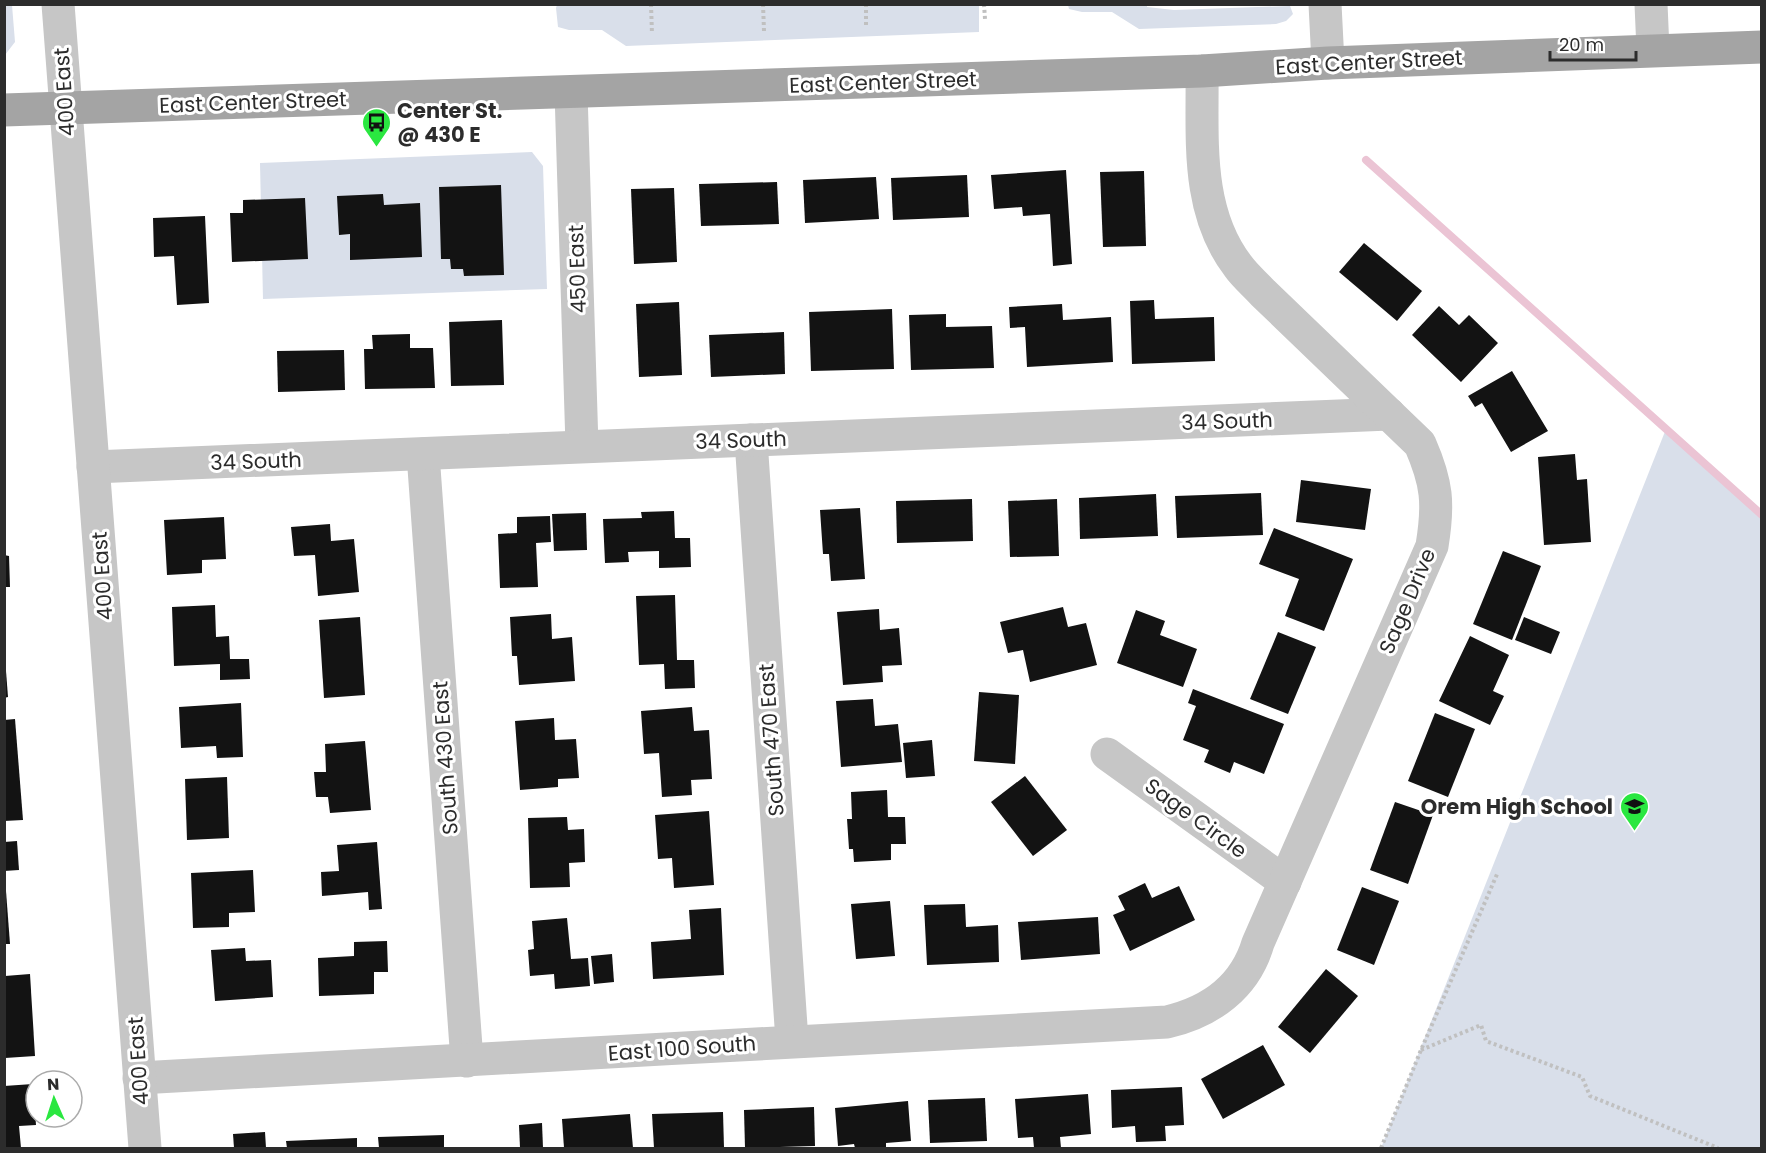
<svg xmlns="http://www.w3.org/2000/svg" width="1766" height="1153" font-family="Poppins,sans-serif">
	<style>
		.green { fill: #d9dfea }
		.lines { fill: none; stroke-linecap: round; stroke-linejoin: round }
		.stream { stroke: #ebc4d4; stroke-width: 8 }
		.building { fill: #131313 }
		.path { stroke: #c0c0c0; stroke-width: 4; stroke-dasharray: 3 3; stroke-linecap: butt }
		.minor { stroke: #c6c6c6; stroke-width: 33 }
		.tertiary { stroke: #c6c6c6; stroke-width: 33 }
		.primary { stroke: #a4a4a4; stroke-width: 33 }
		.labels { text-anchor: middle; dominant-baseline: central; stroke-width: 6; stroke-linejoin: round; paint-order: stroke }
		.street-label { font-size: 21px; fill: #2c2c2c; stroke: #fff }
		.poi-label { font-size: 21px; font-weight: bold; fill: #2c2c2c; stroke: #fff; text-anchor: start }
	</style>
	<rect width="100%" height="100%" fill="#fff"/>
	<!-- green -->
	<g class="green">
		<polygon points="5,4 12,5 15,42 5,55"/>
		<polygon points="557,5 979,5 979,32 626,46 602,30 569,30 558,27 556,8"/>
		<polygon points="1068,5 1147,5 1147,7 1174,10 1290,6 1293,14 1286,21 1276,24 1139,29 1112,12 1082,12 1069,9"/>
		<polygon points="532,152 543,166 547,289 263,299 260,163"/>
		<polygon points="1666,429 1761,515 1761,1148 1381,1148"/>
	</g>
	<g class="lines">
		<!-- stream -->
		<polyline class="stream" points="1366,160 1762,515"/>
	</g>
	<!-- building -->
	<g class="building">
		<polygon points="1066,170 1072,264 1053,266 1050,214 1023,216 1022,207 994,209 991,175"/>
		<polygon points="1144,171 1146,246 1103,247 1100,172"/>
		<polygon points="967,175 969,217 893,220 891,178"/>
		<polygon points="876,177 879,219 805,223 803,180"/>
		<polygon points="777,182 779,224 701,226 699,184"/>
		<polygon points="501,185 504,275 464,276 463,269 451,269 450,259 441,259 439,187"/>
		<polygon points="674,188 677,262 634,264 631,189"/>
		<polygon points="383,194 384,205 420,203 422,257 350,260 350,234 339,235 337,196"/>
		<polygon points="305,198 308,259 232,262 230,213 243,213 243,200"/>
		<polygon points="205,216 209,303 177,305 174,256 154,257 153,218"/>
		<polygon points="1364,243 1422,291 1397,321 1339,272"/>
		<polygon points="1154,300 1155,319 1214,317 1215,361 1132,364 1130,301"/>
		<polygon points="679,302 682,375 639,377 636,304"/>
		<polygon points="1062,304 1063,320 1111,317 1113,362 1027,367 1025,327 1010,328 1009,307"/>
		<polygon points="1439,306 1459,325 1469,315 1498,343 1461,382 1412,335"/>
		<polygon points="892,309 894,369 811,371 809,312"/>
		<polygon points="946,314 946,327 992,326 994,368 911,370 909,315"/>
		<polygon points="502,320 504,385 451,386 449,322"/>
		<polygon points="784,332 785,374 711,377 709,335"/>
		<polygon points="410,334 410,348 433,348 435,388 365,389 364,349 373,349 372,335"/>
		<polygon points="344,350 345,390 278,392 277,351"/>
		<polygon points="1512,371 1548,431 1511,452 1482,403 1475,407 1468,396"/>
		<polygon points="1575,454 1577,480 1587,479 1591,542 1544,545 1538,457"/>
		<polygon points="1301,480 1371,489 1365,530 1296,522"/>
		<polygon points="1261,493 1263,535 1177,538 1175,496"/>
		<polygon points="1156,494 1158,536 1080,539 1079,498"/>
		<polygon points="972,499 973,541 897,543 896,501"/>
		<polygon points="1057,499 1059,556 1010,557 1008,501"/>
		<polygon points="860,508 865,579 831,581 829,554 823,554 820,510"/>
		<polygon points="674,511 675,538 690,538 691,567 659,568 659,551 628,552 629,562 605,563 603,519 642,518 641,512"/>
		<polygon points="586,513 587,550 554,551 552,514"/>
		<polygon points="550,516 551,542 536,543 538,587 500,588 498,534 517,533 517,517"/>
		<polygon points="224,517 226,559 202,560 202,573 167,575 164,520"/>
		<polygon points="330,524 331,541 354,539 359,592 318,596 315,555 294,556 291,527"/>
		<polygon points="1274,528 1353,559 1324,631 1285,616 1299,579 1259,564"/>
		<polygon points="1503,551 1541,566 1512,640 1473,624"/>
		<polygon points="4,555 9,556 10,587 4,587"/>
		<polygon points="675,595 677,660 694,660 695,688 665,689 664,664 639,665 636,596"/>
		<polygon points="215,605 216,637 229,636 230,659 249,659 250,679 220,680 220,664 174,666 172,607"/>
		<polygon points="1063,607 1068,627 1086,623 1097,665 1030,682 1023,650 1008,653 1000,622"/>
		<polygon points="879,609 880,630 899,628 902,665 882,666 883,682 843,685 837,612"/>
		<polygon points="1136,610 1165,621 1160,635 1197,649 1183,687 1117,663"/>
		<polygon points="551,614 552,639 572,637 575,681 519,685 517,656 512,656 510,617"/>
		<polygon points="360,617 365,695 324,698 319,620"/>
		<polygon points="1524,617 1560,632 1551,654 1515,640"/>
		<polygon points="1278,632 1316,647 1288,714 1250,699"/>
		<polygon points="1470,636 1509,655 1493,691 1504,696 1490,725 1439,701"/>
		<polygon points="4,671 6,671 8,697 4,698"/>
		<polygon points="1193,689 1284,724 1264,774 1234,762 1230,773 1204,762 1209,750 1183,740 1196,706 1188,703"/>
		<polygon points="979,692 1019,695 1015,764 974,761"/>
		<polygon points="873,699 875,726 898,724 902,762 841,767 836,701"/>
		<polygon points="241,703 243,757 217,758 216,746 181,748 179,707"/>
		<polygon points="692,707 694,731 709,730 712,779 691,780 692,795 662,797 659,753 644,754 641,711"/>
		<polygon points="1435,713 1475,729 1448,797 1408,781"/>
		<polygon points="554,718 555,740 576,739 579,778 558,779 558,787 520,790 515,721"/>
		<polygon points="15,719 23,820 4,821 4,720"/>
		<polygon points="932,740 935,776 906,778 903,743"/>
		<polygon points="365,741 371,810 330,813 328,797 316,797 314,772 326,772 325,744"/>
		<polygon points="1025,776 1067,830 1033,856 991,802"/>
		<polygon points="227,777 229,838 187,840 185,779"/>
		<polygon points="887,790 888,817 905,817 906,844 891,844 891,860 854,862 853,849 849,849 847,819 852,819 851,792"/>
		<polygon points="1395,802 1433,815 1408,884 1370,870"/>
		<polygon points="709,811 714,885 674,888 672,858 658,859 655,815"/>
		<polygon points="567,817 568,830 584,829 585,862 569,863 570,887 530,888 528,818"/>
		<polygon points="17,841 19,870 4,871 4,842"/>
		<polygon points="377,842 382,909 369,910 368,892 322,896 321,872 339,871 337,845"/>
		<polygon points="253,870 255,912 229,913 229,927 193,928 191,873"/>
		<polygon points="1145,883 1152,898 1179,886 1195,920 1130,951 1113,915 1125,910 1118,896"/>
		<polygon points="1362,887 1399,901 1374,965 1337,950"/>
		<polygon points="4,891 6,891 10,944 4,944"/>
		<polygon points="890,901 895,956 856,959 851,904"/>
		<polygon points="965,904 966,927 998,925 999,962 927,965 924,905"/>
		<polygon points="721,908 724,975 653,979 651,942 691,939 689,910"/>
		<polygon points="1098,917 1100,954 1021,960 1018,922"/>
		<polygon points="567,918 571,959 588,958 590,986 555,989 554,974 530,976 528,950 534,949 532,921"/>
		<polygon points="387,941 388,972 374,972 374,994 319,996 318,958 354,956 354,942"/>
		<polygon points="245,948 246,961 271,960 273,997 215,1001 211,950"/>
		<polygon points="612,954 614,982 594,984 591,956"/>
		<polygon points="1326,969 1358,996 1310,1053 1278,1027"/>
		<polygon points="30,974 35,1056 5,1058 5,976"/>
		<polygon points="1263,1045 1285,1085 1223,1119 1201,1079"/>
		<polygon points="33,1084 36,1125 19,1126 21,1148 4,1148 4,1086"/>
		<polygon points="1182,1087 1184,1125 1165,1126 1166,1141 1136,1142 1135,1126 1112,1128 1111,1090"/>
		<polygon points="1088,1094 1091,1134 1060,1137 1061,1148 1034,1148 1033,1137 1018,1138 1015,1099"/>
		<polygon points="985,1098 987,1141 930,1143 928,1100"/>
		<polygon points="908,1101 911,1141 886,1143 886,1148 855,1148 854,1144 838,1146 835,1108"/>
		<polygon points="814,1107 815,1146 745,1148 744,1110"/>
		<polygon points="723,1112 724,1148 654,1148 652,1114"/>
		<polygon points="630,1114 633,1148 564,1148 562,1119"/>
		<polygon points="542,1123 543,1148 520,1148 519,1125"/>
		<polygon points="265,1132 266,1148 234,1148 233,1134"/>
		<polygon points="444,1135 444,1148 379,1148 378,1137"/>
		<polygon points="357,1138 357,1148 287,1148 286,1141"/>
	</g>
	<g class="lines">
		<!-- path -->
		<g class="path">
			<polyline points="651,4 652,34"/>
			<polyline points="763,4 764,31"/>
			<polyline points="866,4 866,25"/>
			<polyline points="984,4 985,19"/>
			<polyline points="1421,1050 1481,1025 1486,1041 1582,1077 1590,1096 1718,1148"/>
			<polyline points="1381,1148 1421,1050 1498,872"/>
		</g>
		<!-- minor -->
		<g class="minor">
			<polyline points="1325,4 1328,63"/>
			<polyline points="1651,4 1653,50"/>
			<polyline points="571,92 582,446"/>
			<polyline points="751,440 792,1041"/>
			<polyline points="423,454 467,1061"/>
			<polyline points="93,467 1389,414"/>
			<polyline points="1107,754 1285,882"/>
			<path d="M139 1078C482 1060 824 1039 1167 1022 1210 1012 1245 987 1258 943L1432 546C1439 503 1437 483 1420 444L1263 293C1255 284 1245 276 1238 266 1195 210 1203 138 1202 71"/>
		</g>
		<!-- tertiary -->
		<polyline class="tertiary" points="58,4 145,1148"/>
		<!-- primary -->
		<polyline class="primary" points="4,110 1202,71 1328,63 1762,47"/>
	</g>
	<!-- icons -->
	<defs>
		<symbol id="bus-pin" viewBox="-11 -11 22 30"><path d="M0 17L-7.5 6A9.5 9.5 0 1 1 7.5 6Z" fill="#2ae740" stroke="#fff"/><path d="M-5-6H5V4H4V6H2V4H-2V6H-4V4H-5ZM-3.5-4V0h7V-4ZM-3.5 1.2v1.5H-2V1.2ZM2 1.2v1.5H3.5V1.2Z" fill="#111"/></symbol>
		<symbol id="school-pin" viewBox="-11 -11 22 30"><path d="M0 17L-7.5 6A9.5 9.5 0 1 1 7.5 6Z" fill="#2ae740" stroke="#fff"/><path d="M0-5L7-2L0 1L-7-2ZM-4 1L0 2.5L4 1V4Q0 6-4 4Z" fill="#111"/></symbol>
	</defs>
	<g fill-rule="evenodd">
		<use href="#bus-pin" x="360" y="106" width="33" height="45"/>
		<use href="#school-pin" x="1618" y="790" width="33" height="45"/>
	</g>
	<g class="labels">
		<!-- street labels -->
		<g class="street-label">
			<text transform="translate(1369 62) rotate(-3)">East Center Street</text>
			<text transform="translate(883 82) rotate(-2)">East Center Street</text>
			<text transform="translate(64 92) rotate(-94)">400 East</text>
			<text transform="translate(253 102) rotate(-2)">East Center Street</text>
			<text transform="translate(577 269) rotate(-92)">450 East</text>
			<text transform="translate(1227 421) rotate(-2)">34 South</text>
			<text transform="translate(741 440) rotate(-2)">34 South</text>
			<text transform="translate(256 461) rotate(-2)">34 South</text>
			<text transform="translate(102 576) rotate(-94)">400 East</text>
			<text transform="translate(1407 601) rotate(-67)">Sage Drive</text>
			<text transform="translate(771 740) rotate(-94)">South 470 East</text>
			<text transform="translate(445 758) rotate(-94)">South 430 East</text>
			<text transform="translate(1196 818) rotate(36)">Sage Circle</text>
			<text transform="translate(682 1048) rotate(-4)">East 100 South</text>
			<text transform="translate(138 1061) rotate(-94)">400 East</text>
		</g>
		<!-- poi labels -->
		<g class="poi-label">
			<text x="397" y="110">Center St.<tspan x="397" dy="24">@ 430 E</tspan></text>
			<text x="1613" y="806" text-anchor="end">Orem High School</text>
		</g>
	</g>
	<!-- border -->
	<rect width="1766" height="1153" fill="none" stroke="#2c2c2c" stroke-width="12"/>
	<!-- north arrow -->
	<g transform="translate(54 1099) rotate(357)"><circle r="28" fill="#ffffff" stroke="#ababab" stroke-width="1.5"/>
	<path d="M0-4.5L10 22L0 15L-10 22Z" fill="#2ae740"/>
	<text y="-9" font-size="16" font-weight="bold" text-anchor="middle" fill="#2c2c2c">N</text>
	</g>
	<!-- scale -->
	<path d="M1550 51v9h86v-9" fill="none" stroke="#2c2c2c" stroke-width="3"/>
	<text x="1559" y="51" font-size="18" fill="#2c2c2c" stroke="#ffffff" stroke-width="4.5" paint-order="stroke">20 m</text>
</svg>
